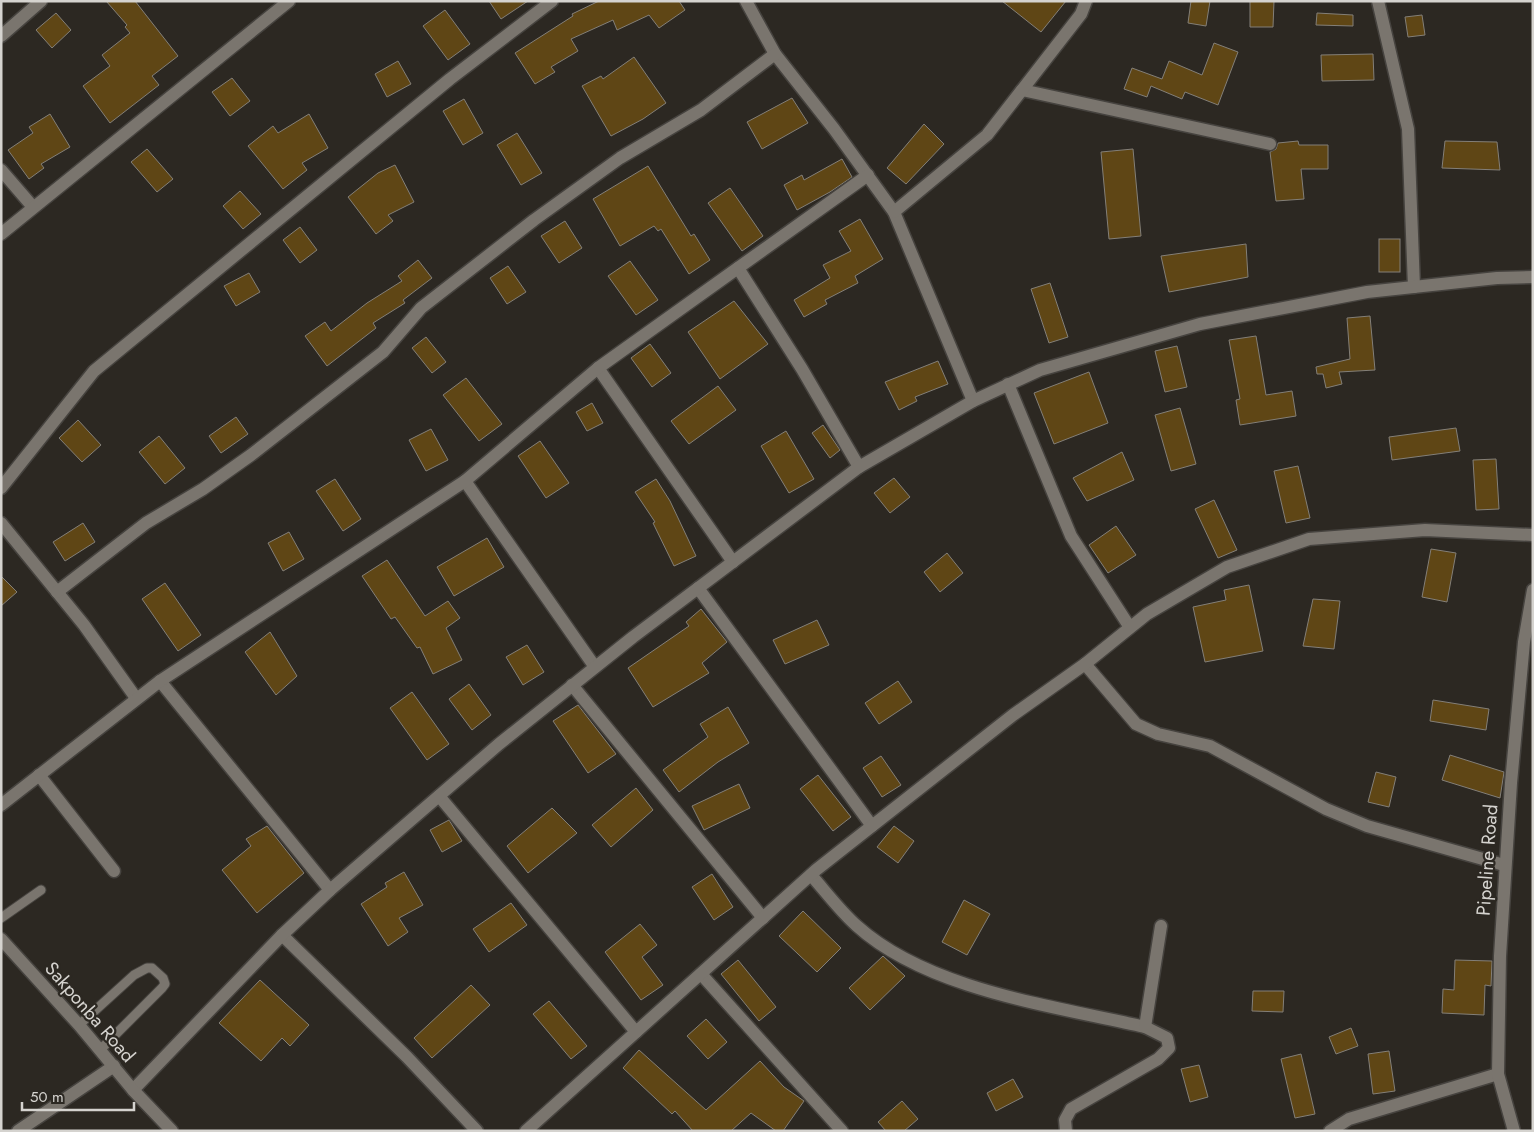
<svg xmlns="http://www.w3.org/2000/svg" width="1534" height="1132" font-family="Jost,sans-serif">
	<style>
		.building { fill: #5f4615; stroke: #837f78 }
		.lines { fill: none; stroke-linecap: round; stroke-linejoin: round }
		.service-casing { stroke: #46433f; stroke-width: 11 }
		.minor-casing { stroke: #46433f; stroke-width: 15 }
		.secondary-casing { stroke: #46433f; stroke-width: 15 }
		.service { stroke: #7a756e; stroke-width: 9 }
		.minor { stroke: #7a756e; stroke-width: 12 }
		.secondary { stroke: #7a756e; stroke-width: 12 }
		.labels { text-anchor: middle; dominant-baseline: central; stroke-width: 4.5; stroke-linejoin: round; paint-order: stroke }
		.street-label { font-size: 19px; fill: #d5d3cf; stroke: #2c2822 }
	</style>
	<rect width="100%" height="100%" fill="#2c2822"/>
	<!-- building -->
	<g class="building">
		<polygon points="106,1 135,1 178,56 152,76 159,85 110,123 83,86 110,66 102,55 130,33 125,27 127,25"/>
		<polygon points="489,1 528,1 501,19"/>
		<polygon points="599,1 679,1 685,10 659,28 649,15 617,30 613,20 571,39 578,51 551,67 555,72 535,84 515,53 573,16 572,14"/>
		<polygon points="1002,1 1066,1 1041,32"/>
		<polygon points="1191,1 1210,1 1206,26 1188,23"/>
		<polygon points="1250,1 1274,1 1273,27 1250,27"/>
		<polygon points="445,10 470,44 448,60 423,26"/>
		<polygon points="56,13 71,30 52,48 36,30"/>
		<polygon points="1317,13 1353,15 1353,26 1316,25"/>
		<polygon points="1422,15 1425,35 1408,37 1405,17"/>
		<polygon points="1214,43 1238,52 1218,105 1185,92 1182,99 1151,86 1147,97 1124,89 1132,68 1162,79 1169,61 1202,75"/>
		<polygon points="1373,54 1374,80 1322,81 1321,55"/>
		<polygon points="634,57 666,103 643,119 611,136 582,86 601,76 603,79"/>
		<polygon points="398,61 411,84 387,97 375,74"/>
		<polygon points="232,78 250,101 230,116 212,92"/>
		<polygon points="792,98 808,123 762,149 747,122"/>
		<polygon points="464,99 483,133 463,145 443,111"/>
		<polygon points="50,114 70,147 41,164 44,168 29,179 8,150 33,133 29,127"/>
		<polygon points="309,114 328,148 302,163 307,170 283,189 248,146 273,126 278,133"/>
		<polygon points="924,124 944,144 906,184 887,168"/>
		<polygon points="517,133 542,173 521,185 497,145"/>
		<polygon points="1298,141 1299,145 1328,145 1328,169 1301,169 1304,199 1276,201 1270,152 1276,149 1278,143"/>
		<polygon points="1445,141 1497,142 1500,170 1442,168"/>
		<polygon points="147,149 173,179 157,192 131,162"/>
		<polygon points="1133,149 1141,236 1109,239 1101,152"/>
		<polygon points="842,159 852,177 830,192 797,210 784,185 802,175 804,180"/>
		<polygon points="395,165 414,202 388,215 393,221 376,234 348,197 378,173"/>
		<polygon points="648,166 691,236 694,234 710,260 689,274 661,229 658,231 654,226 620,246 593,199"/>
		<polygon points="730,188 763,236 742,251 708,203"/>
		<polygon points="240,191 261,214 243,229 223,206"/>
		<polygon points="860,219 883,259 855,276 858,283 825,300 827,304 804,317 794,300 830,278 823,265 851,251 839,231"/>
		<polygon points="565,221 582,248 559,263 541,236"/>
		<polygon points="300,227 317,250 300,263 283,240"/>
		<rect x="1379" y="239" width="21" height="33"/>
		<polygon points="1246,244 1248,277 1169,292 1161,256"/>
		<polygon points="418,260 432,278 403,300 405,303 373,323 376,328 327,366 305,336 325,322 331,331 367,303 402,281 398,276"/>
		<polygon points="630,261 658,300 636,315 608,276"/>
		<polygon points="508,266 526,292 507,304 490,278"/>
		<polygon points="249,273 260,292 236,306 224,286"/>
		<polygon points="1050,283 1068,337 1049,343 1031,289"/>
		<polygon points="734,301 768,344 720,379 688,332"/>
		<polygon points="1370,316 1375,370 1339,372 1342,384 1326,388 1323,374 1317,374 1316,367 1350,359 1347,318"/>
		<polygon points="1256,336 1266,395 1292,391 1296,416 1240,425 1236,400 1240,399 1229,340"/>
		<polygon points="426,337 446,362 432,373 412,348"/>
		<polygon points="650,344 671,373 652,387 631,358"/>
		<polygon points="1177,346 1187,387 1165,392 1155,351"/>
		<polygon points="938,361 948,384 915,397 917,401 899,410 885,382"/>
		<polygon points="1089,372 1108,423 1054,444 1034,393"/>
		<polygon points="466,378 502,424 479,441 443,395"/>
		<polygon points="718,386 736,410 689,444 671,421"/>
		<polygon points="592,403 603,423 587,431 576,412"/>
		<polygon points="1180,408 1196,464 1171,471 1155,415"/>
		<polygon points="236,417 248,434 221,453 209,436"/>
		<polygon points="78,420 101,445 82,462 59,438"/>
		<polygon points="823,425 840,450 830,458 812,433"/>
		<polygon points="1456,428 1460,451 1392,460 1389,437"/>
		<polygon points="431,429 448,460 426,471 409,440"/>
		<polygon points="786,431 814,479 789,493 761,446"/>
		<polygon points="159,436 185,468 165,484 139,452"/>
		<polygon points="540,441 569,483 546,498 518,456"/>
		<polygon points="1122,452 1134,480 1087,501 1073,478"/>
		<polygon points="1496,459 1499,509 1476,510 1473,460"/>
		<polygon points="1298,466 1310,518 1286,523 1274,471"/>
		<polygon points="894,478 910,497 890,513 874,493"/>
		<polygon points="335,479 361,519 343,531 316,491"/>
		<polygon points="656,479 670,501 696,556 674,566 653,523 655,522 635,492"/>
		<polygon points="1214,500 1237,550 1218,558 1195,509"/>
		<polygon points="83,523 95,542 65,561 53,542"/>
		<polygon points="1116,526 1136,555 1108,573 1089,545"/>
		<polygon points="289,532 304,559 283,571 268,543"/>
		<polygon points="487,538 504,567 454,596 437,567"/>
		<polygon points="1431,549 1456,553 1447,602 1422,597"/>
		<polygon points="947,553 963,573 940,592 924,572"/>
		<polygon points="387,560 425,616 448,601 460,618 446,628 462,660 433,674 420,647 417,648 395,617 391,619 362,576"/>
		<polygon points="1,576 17,592 1,606"/>
		<polygon points="165,583 201,635 178,651 142,599"/>
		<polygon points="1249,585 1263,651 1205,662 1193,607 1226,600 1224,590"/>
		<polygon points="1313,599 1340,601 1334,649 1303,646"/>
		<polygon points="701,609 727,642 702,663 709,673 653,707 628,668 689,626 686,622"/>
		<polygon points="817,620 829,645 785,664 773,640"/>
		<polygon points="270,632 297,676 276,695 245,652"/>
		<polygon points="527,645 544,672 523,685 506,657"/>
		<polygon points="898,681 912,702 879,724 865,703"/>
		<polygon points="469,684 491,715 472,730 449,699"/>
		<polygon points="412,692 449,744 427,760 390,708"/>
		<polygon points="1433,700 1489,709 1486,730 1430,721"/>
		<polygon points="578,705 616,754 588,773 553,721"/>
		<polygon points="728,707 749,743 718,762 679,792 663,770 708,737 700,724"/>
		<polygon points="1450,755 1504,772 1500,798 1442,780"/>
		<polygon points="881,756 901,785 882,797 863,768"/>
		<polygon points="1376,772 1396,777 1389,807 1368,802"/>
		<polygon points="818,775 851,817 833,831 800,789"/>
		<polygon points="739,784 750,808 704,830 692,806"/>
		<polygon points="636,788 653,810 611,847 592,825"/>
		<polygon points="552,808 577,833 528,873 507,846"/>
		<polygon points="449,820 462,841 442,852 430,830"/>
		<polygon points="267,826 304,873 257,913 222,870 251,846 246,839"/>
		<polygon points="894,826 914,841 898,863 877,847"/>
		<polygon points="404,872 423,905 399,918 408,932 388,946 361,904 387,887 385,883"/>
		<polygon points="712,874 733,907 714,920 692,887"/>
		<polygon points="964,900 990,914 967,955 942,942"/>
		<polygon points="511,903 527,925 489,952 473,929"/>
		<polygon points="803,911 841,948 817,972 779,936"/>
		<polygon points="640,924 657,945 642,957 663,985 641,1000 605,952"/>
		<polygon points="883,956 905,976 870,1010 849,988"/>
		<polygon points="738,960 776,1007 759,1021 721,974"/>
		<polygon points="1455,960 1492,961 1491,986 1485,985 1484,1015 1442,1013 1443,989 1454,990"/>
		<polygon points="260,980 309,1025 290,1046 282,1038 261,1061 219,1023"/>
		<polygon points="471,985 490,1005 432,1058 414,1038"/>
		<polygon points="1253,991 1284,991 1283,1012 1252,1011"/>
		<polygon points="549,1001 587,1046 571,1059 533,1014"/>
		<polygon points="706,1019 727,1042 708,1059 687,1036"/>
		<polygon points="1351,1028 1358,1046 1336,1054 1329,1037"/>
		<polygon points="639,1050 706,1110 760,1061 784,1087 804,1101 783,1131 776,1131 751,1113 731,1131 693,1131 675,1111 672,1114 623,1068"/>
		<polygon points="1389,1051 1395,1091 1373,1094 1368,1054"/>
		<polygon points="1301,1054 1315,1114 1295,1118 1281,1059"/>
		<polygon points="1199,1065 1208,1097 1190,1102 1181,1069"/>
		<polygon points="1013,1079 1023,1097 996,1111 987,1093"/>
		<polygon points="902,1101 918,1119 904,1131 886,1131 878,1122"/>
	</g>
	<g class="lines">
		<defs>
			<g id="service">
				<polyline points="1,918 41,890"/>
				<polyline points="79,1025 134,975 147,968 152,968 163,978 165,984 162,988 100,1050"/>
			</g>
			<g id="minor">
				<polyline points="746,1 775,54 834,129 894,212 973,401"/>
				<polyline points="1378,1 1408,129 1414,287"/>
				<polyline points="1,36 41,1"/>
				<polyline points="1022,90 1270,144"/>
				<polyline points="1,170 33,207"/>
				<polyline points="894,212 987,135 1081,14 1086,1"/>
				<polyline points="1,234 289,1"/>
				<polyline points="738,268 802,369 859,467"/>
				<polyline points="598,368 733,562"/>
				<polyline points="1008,384 1071,536 1129,626"/>
				<polyline points="465,481 595,667"/>
				<polyline points="1,488 94,371 450,79 552,1"/>
				<polyline points="1,523 84,625 136,698"/>
				<polyline points="698,588 872,826"/>
				<polyline points="57,592 146,523 203,489 251,455 383,352 421,308 534,220 620,158 701,110 775,54"/>
				<polyline points="1085,664 1136,724 1158,734 1210,746 1326,809 1367,826 1504,865"/>
				<polyline points="160,681 330,890"/>
				<polyline points="572,685 763,918"/>
				<polyline points="39,775 114,871"/>
				<polyline points="439,796 636,1032"/>
				<polyline points="1,805 160,681 465,481 598,368 868,175"/>
				<path d="M811 875C826 892 840 911 857 926 928 990 1054 1006 1145 1027L1167 1038 1169 1048 1158 1059 1071 1109 1065 1120 1066 1131"/>
				<polyline points="282,935 407,1057 477,1131"/>
				<polyline points="701,974 842,1131"/>
				<polyline points="1145,1027 1161,926"/>
				<polyline points="133,1090 282,935 330,890 499,744 633,637 859,467 973,401 1040,370 1200,324 1367,292 1497,278 1533,277"/>
				<polyline points="18,1131 114,1066"/>
				<polyline points="526,1131 816,870 1013,715 1085,664 1147,614 1227,567 1309,539 1425,530 1533,535"/>
				<polyline points="1330,1131 1349,1119 1498,1074"/>
				<polyline points="1514,1131 1498,1074 1500,956 1511,783 1524,642 1533,590"/>
			</g>
			<polyline id="secondary" points="1,939 79,1025 133,1090 172,1131"/>
		</defs>
		<!-- service casing -->
		<use href="#service" class="service-casing"/>
		<!-- minor casing -->
		<use href="#minor" class="minor-casing"/>
		<!-- secondary casing -->
		<use href="#secondary" class="secondary-casing"/>
		<!-- service -->
		<use href="#service" class="service"/>
		<!-- minor -->
		<use href="#minor" class="minor"/>
		<!-- secondary -->
		<use href="#secondary" class="secondary"/>
	</g>
	<g class="labels">
		<!-- street labels -->
		<g class="street-label">
			<text transform="translate(1487 860) rotate(-86)">Pipeline Road</text>
			<text transform="translate(90 1012) rotate(49)">Sakponba Road</text>
		</g>
	</g>
	<!-- border -->
	<rect width="1534" height="1132" fill="none" stroke="#d5d3cf" stroke-width="5"/>
	<!-- scale -->
	<path d="M22 1102v8h112v-8" fill="none" stroke="#d5d3cf" stroke-width="2.5"/>
	<text x="30" y="1102" font-size="15" fill="#d5d3cf" stroke="#2c2822" stroke-width="4" paint-order="stroke">50 m</text>
</svg>
